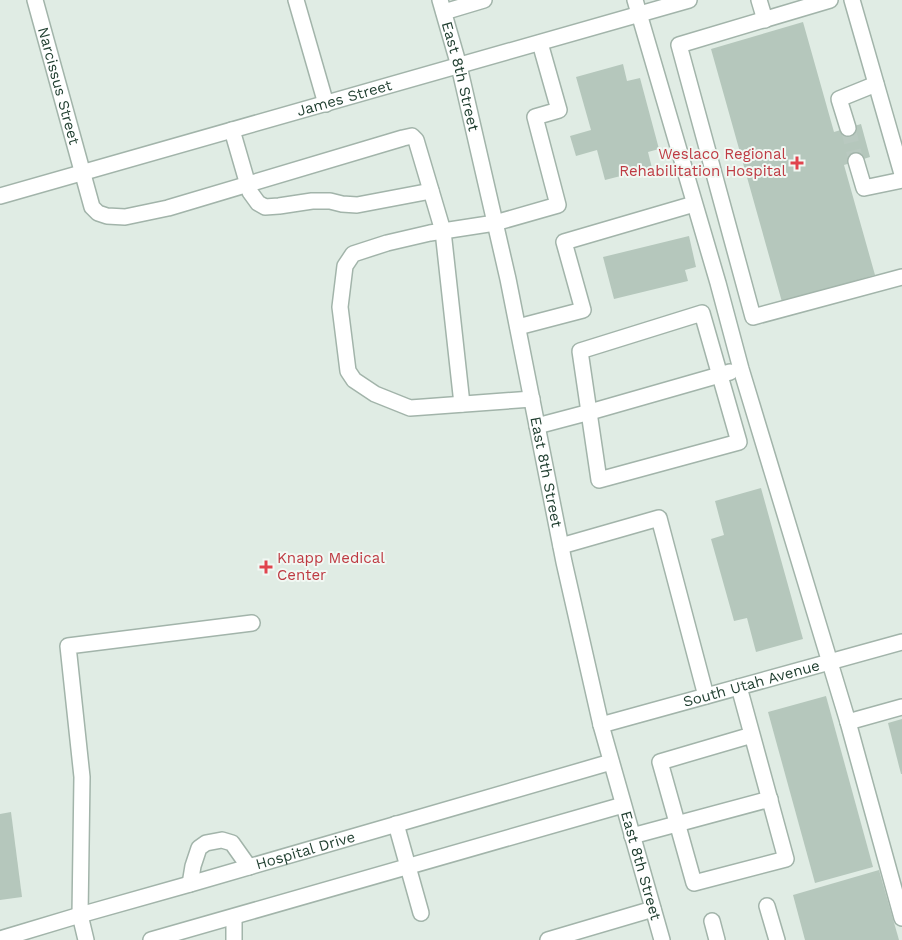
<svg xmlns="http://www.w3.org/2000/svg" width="902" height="940" font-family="'Work Sans',sans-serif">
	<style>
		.building { fill: #b5c7bc }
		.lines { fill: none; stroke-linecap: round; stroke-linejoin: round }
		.minor-tunnel { stroke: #b9c9c0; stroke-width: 15; stroke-dasharray: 15 8; stroke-linecap: butt }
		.minor-casing { stroke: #a2b4aa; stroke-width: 18 }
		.minor { stroke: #fff; stroke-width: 15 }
		.health-dot { fill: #e0444e; stroke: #f1f8f3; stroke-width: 2 }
		.labels { text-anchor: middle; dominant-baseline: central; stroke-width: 4; stroke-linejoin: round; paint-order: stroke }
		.street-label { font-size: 15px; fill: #1f3e2f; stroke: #f1f8f3 }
		.health-label { font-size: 15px; fill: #be3a42; stroke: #f1f8f3; text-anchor: end }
	</style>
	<rect width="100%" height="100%" fill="#e0ece4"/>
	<!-- building -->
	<g class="building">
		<polygon points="803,22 834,132 861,124 870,157 844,165 875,275 782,302 711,49"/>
		<polygon points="623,64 627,81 640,78 659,149 648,152 652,168 605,180 597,150 576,156 570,136 591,130 576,77"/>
		<polygon points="689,236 696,267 685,270 688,281 614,299 603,257"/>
		<polygon points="761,488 803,639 756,652 747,618 734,621 711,539 724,535 715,501"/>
		<polygon points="826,696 873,867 815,883 768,712"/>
		<polygon points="902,719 902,774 901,774 888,723"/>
		<polygon points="11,812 22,897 0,900 0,814"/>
		<polygon points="879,870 899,940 805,940 793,895"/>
	</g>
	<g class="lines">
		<!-- minor-tunnel -->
		<polyline class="minor-tunnel" points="848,128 856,161"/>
		<defs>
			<g id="minor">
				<path id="s1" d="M35 0 92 207 98 213 107 216 125 217 168 208 403 138 412 136 416 140 443 231 462 404"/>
				<polyline points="296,0 326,104"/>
				<path id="s2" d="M440 0 459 66 508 279 564 562 601 725 662 940"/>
				<polyline points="635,0 718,283 741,369 848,722 902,918"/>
				<polyline points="759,0 765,20"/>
				<polyline points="830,0 679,45 753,317 902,277"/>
				<polyline points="852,0 902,174"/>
				<polyline points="444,12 484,0"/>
				<polyline points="848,128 839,99 876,84"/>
				<polyline points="232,130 250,192 258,203 265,207 279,206 312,201 330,201 342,204 357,205 431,191"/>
				<polyline points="856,161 864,188 902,180"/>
				<path id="s3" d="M0 196 689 0"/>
				<polygon points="702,313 739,442 599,480 580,351"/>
				<polyline points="518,327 583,310 564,242 694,204"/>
				<polyline points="532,399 424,407 410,408 375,394 354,380 348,371 340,307 345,266 353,254 387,243 430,233 495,223 558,205 535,117 559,110 540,43"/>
				<polyline points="537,426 590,412 730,372"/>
				<polyline points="561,546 659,518 706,696"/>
				<polyline points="739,687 786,859 694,883 660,762 752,735"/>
				<polyline points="848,722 902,707"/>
				<path id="s4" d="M601 725 902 642"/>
				<polyline points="396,824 421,913"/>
				<polyline points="632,836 770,799"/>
				<polyline points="190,884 193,866 199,848 206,843 222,840 232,843 249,867"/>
				<polyline points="767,906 777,940"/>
				<polyline points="234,917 234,940"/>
				<polyline points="712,921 717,940"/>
				<path id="s5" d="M0 939 80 915 190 884 611 762"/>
				<polyline points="86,940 80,915 82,777 68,646 252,623"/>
				<polyline points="151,940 623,805"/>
				<polyline points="548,940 653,909"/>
			</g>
		</defs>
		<!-- minor casing -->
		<use href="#minor" class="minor-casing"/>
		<!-- minor -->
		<use href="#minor" class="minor"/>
	</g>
	<!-- markers -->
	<g class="health-dot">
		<path d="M794.5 155.5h5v5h5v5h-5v5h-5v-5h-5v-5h5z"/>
		<path d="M263.5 559.5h5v5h5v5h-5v5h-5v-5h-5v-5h5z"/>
	</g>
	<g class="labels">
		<!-- street labels -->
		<g class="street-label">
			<text stroke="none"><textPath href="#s2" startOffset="79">East 8th Street</textPath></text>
			<text stroke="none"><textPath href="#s1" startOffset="89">Narcissus Street</textPath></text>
			<text stroke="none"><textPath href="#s3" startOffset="358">James Street</textPath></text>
			<text stroke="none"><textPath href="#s2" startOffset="484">East 8th Street</textPath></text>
			<text stroke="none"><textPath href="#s4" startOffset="156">South Utah Avenue</textPath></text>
			<text stroke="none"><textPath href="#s5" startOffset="318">Hospital Drive</textPath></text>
			<text stroke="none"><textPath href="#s2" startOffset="889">East 8th Street</textPath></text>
		</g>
		<!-- health labels -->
		<g class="health-label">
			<text x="786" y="154">Weslaco Regional<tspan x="786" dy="17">Rehabilitation Hospital</tspan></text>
			<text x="277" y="558" text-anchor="start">Knapp Medical<tspan x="277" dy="17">Center</tspan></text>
		</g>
	</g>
</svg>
